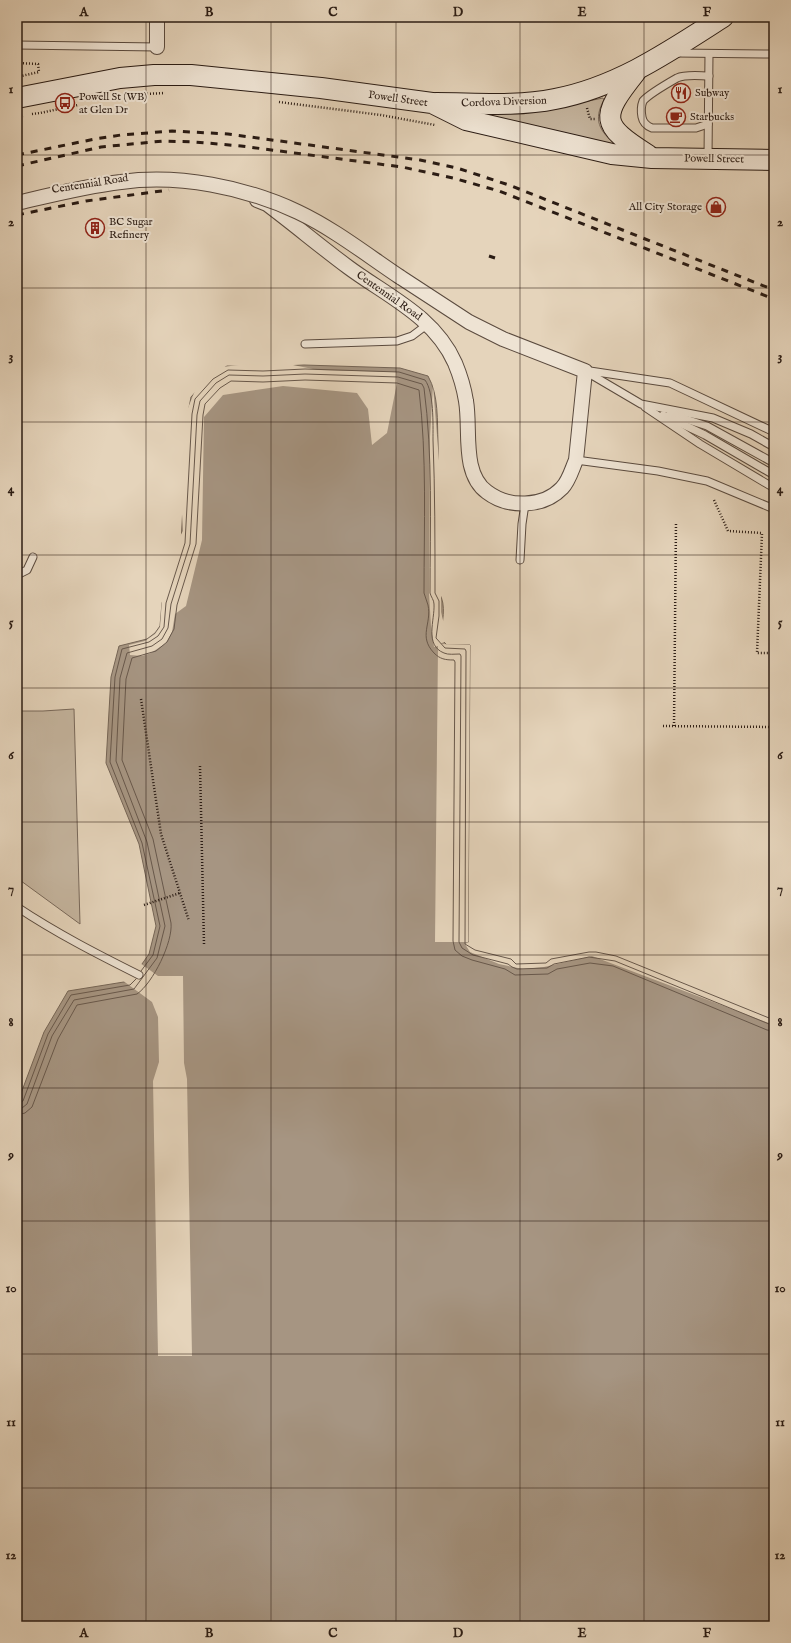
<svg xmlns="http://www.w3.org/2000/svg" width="791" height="1643" font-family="'IM FELL English',serif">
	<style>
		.green { fill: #c5b59f; stroke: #78685a }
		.water { fill: #a69582; stroke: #756556 }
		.pier { fill: #e5d4bb }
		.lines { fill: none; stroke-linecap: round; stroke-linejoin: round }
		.shore { stroke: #68584b; stroke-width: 1 }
		.service-casing { stroke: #5a4a3e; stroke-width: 9 }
		.minor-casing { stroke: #5a4a3e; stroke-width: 16 }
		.secondary-casing { stroke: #2b1c14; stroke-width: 22 }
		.path { stroke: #2b1c14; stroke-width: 2.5; stroke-dasharray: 1 2; stroke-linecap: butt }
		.service { stroke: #eee3d3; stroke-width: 7 }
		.minor { stroke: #eee3d3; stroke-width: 14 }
		.secondary { stroke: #eee3d3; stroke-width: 20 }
		.rail { stroke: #2b1c14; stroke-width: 3; stroke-dasharray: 7 7; stroke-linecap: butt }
		.minor-bridge-casing { stroke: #5a4a3e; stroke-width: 16; stroke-linecap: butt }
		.minor-bridge { stroke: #eee3d3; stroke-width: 14 }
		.grid { fill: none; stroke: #2b1c14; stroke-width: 1; stroke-opacity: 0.55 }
		.labels { text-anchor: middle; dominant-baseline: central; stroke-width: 4; stroke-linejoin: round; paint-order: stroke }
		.poi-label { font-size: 11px; fill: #2b1c14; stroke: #eee3d3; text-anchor: start }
		.street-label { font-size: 11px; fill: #2b1c14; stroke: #eee3d3 }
		.neatline { fill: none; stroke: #2b1c14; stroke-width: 1.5 }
		.grid-label { font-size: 13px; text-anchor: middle; font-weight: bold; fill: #2b1c14 }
	</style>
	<rect width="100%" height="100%" fill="#e5d4bb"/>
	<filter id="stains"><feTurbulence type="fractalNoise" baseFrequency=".005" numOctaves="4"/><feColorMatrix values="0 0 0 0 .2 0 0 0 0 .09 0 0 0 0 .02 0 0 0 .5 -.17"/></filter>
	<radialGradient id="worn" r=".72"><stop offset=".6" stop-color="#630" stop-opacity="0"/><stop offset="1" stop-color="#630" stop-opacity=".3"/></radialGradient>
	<!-- green -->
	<g class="green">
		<path d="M603 98 604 100C593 119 599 132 616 144L615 146 475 114 540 111Z"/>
		<polygon points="74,709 80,924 17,878 17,711 43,711"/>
	</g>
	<!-- water -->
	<path class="water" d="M304 365 400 368 428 376C439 395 437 422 438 442 439 493 439 542 439 593 447 605 442 623 440 638L447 645H470L468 942 517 960 546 959 588 948 774 1016V1626H17V1104L44 1032 68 991 130 981 149 954 156 926 139 844 106 763 111 677 119 646 147 639 155 633 160 626 162 603 181 543 188 413 191 397 210 376 227 366 263 367Z"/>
	<!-- pier -->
	<g class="pier">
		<polygon points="288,364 318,370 396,372 397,383 387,433 372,445 368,409 357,393 283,386 223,395 204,417 202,540 186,606 175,614 172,632 166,643 151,653 142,656 130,655 129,645 145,641 155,634 160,627 162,599 179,538 183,531 181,497 186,413 196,388 207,376 222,367 239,365"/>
		<polygon points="433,386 442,498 441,592 441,612 444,624 442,637 446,641 440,644 470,645 468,942 435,942 438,646 434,647 431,626 429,593 430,437"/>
		<polygon points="471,941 515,954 518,958 544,958 547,954 588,946 596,946 618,950 774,1014 774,1025 592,956 544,967 523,969 499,964 470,952 465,944"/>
		<polygon points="140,963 158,976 183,976 184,1063 187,1079 192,1356 158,1356 153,1081 159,1062 158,1017 152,1002 122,980 128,979"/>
	</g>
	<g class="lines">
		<!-- shore -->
		<g class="shore">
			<path d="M141 971 153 955 160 926 142 843 110 762 115 677 122 649 149 642 158 636 164 627 166 603 185 543 192 414 195 399 213 379 228 370 263 371 305 369 399 372 425 380C434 392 433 424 433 440 435 491 435 541 435 593L439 601V616L436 638 445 648 465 649 466 651 465 944 475 950 511 959 516 964 546 963 551 959 589 952H596L616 956 774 1020"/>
			<polyline points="17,1104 23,1101 48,1034 71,995 130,985 136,979"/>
			<path d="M17 1109 22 1108 27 1104 52 1036 74 1000 134 989 157 958 165 926 147 842 116 761 120 678 127 653 152 646 162 639 168 628 171 604 190 544 197 415 200 401 216 383 229 375 263 376 305 374 398 377 422 384 424 388C433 456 430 525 430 593 431 597 434 600 434 604 435 620 424 645 444 653 448 655 455 654 460 654L461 656 459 942 462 948 473 955 508 964 512 967 517 969 547 968 554 964 589 957 615 961 769 1024 774 1025"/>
			<path d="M17 1115 25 1113 32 1107 58 1039 77 1005 137 994C153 983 173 942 171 923L153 839 122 760 126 679 132 658 156 651 167 642 174 629 177 605 196 544 203 415 205 404 220 388 231 381 263 382 305 380 397 383 419 390C427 457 424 525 424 593 425 597 427 601 428 605 432 624 418 636 434 653 440 659 445 660 454 660L455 662 453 941 455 950 462 956 472 960 505 969 515 975 548 974 557 969 590 963 613 966 767 1030 774 1031"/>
		</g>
		<defs>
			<g id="service">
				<polyline points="17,45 157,47"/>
				<polyline points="676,53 774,54"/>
				<path d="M708 124 696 128H652C647 126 643 123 642 117 641 112 641 106 643 101 648 95 670 82 677 78 686 74 700 76 709 76"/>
				<polyline points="708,157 709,54"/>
				<polyline points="305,344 397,341 412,336 428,324"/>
				<polyline points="585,371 641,404 713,418 751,434 774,447"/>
				<polyline points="590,371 670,383 774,432"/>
				<polyline points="645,407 700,444 774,488"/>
				<polyline points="670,414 707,426 774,463"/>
				<polyline points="663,415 705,435 774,475"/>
				<polyline points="576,460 658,471 707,481 774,509"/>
				<polyline points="520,560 522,524 525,504"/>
				<polyline points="17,575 27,570 33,557"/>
				<path d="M17 907C56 933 97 954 139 975"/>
			</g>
			<g id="minor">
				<polyline points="157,47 157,17"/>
				<path d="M257 200 267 204C295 225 321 247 348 267 387 296 434 316 455 363 460 375 464 388 466 401 471 429 461 473 487 492 508 508 543 508 562 488 569 481 572 469 576 460L585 371 503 339 469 322 400 277"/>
			</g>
			<g id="secondary">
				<path d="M635 73C600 117 600 125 648 155"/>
				<polyline points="17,98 120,78 154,75 191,75 321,88 432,103 466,120 612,154 652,158 774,160"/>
				<path d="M436 103C475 103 516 107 555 99 618 87 670 51 723 17"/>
			</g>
		</defs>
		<!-- service casing -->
		<use href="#service" class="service-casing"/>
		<!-- minor casing -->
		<use href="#minor" class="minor-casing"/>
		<!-- secondary casing -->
		<use href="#secondary" class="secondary-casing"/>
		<!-- path -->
		<g class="path">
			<polyline points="17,63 38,64 39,72 17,77"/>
			<polyline points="144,94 165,93"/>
			<polyline points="279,102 381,115 435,125"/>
			<polyline points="587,108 590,119 595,119"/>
			<polyline points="32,114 40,113 78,105"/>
			<polyline points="17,117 23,116"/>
			<polyline points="714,500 728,531 762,533 757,653 774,653"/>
			<polyline points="141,699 161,834 189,921"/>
			<polyline points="663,726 774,727"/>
			<polyline points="674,726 676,522"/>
			<polyline points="200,766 204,944"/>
			<polyline points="144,905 180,893"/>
		</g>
		<!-- service -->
		<use href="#service" class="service"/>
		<!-- minor -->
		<use href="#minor" class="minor"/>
		<!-- secondary -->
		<use href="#secondary" class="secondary"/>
		<!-- rail -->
		<g class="rail">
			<polyline points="17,155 95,139 121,135 172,131 228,134 420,160 457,168 509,185 774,290"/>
			<polyline points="17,166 101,147 163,141 195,142 241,146 402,167 453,178 499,191 774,299"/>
			<polyline points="17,215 86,201 169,190"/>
			<polyline points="489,256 495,258"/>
		</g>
		<defs>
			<path id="minor-bridge" d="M17 203C51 195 86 186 121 182 179 174 245 187 298 212 334 229 367 255 400 277"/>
		</defs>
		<!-- minor-bridge casing -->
		<use href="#minor-bridge" class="minor-bridge-casing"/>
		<!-- minor-bridge -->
		<use href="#minor-bridge" class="minor-bridge"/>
	</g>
	<!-- grid -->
	<path class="grid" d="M146 17V1626M271 17V1626M396 17V1626M520 17V1626M644 17V1626M17 155H774M17 288H774M17 422H774M17 555H774M17 688H774M17 822H774M17 955H774M17 1088H774M17 1221H774M17 1354H774M17 1488H774"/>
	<!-- icons -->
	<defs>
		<symbol id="restaurant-ring" viewBox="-11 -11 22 22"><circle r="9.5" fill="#eee3d3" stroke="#8f2418" stroke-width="1.5"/><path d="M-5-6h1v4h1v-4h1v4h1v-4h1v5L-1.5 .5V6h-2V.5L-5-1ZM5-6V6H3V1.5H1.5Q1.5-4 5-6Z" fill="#8f2418"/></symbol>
		<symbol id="bus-ring" viewBox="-11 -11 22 22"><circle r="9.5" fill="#eee3d3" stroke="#8f2418" stroke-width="1.5"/><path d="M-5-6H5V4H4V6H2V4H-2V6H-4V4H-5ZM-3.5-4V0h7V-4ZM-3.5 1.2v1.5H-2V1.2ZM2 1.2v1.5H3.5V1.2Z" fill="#8f2418"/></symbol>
		<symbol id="cafe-ring" viewBox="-11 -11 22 22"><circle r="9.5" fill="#eee3d3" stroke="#8f2418" stroke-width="1.5"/><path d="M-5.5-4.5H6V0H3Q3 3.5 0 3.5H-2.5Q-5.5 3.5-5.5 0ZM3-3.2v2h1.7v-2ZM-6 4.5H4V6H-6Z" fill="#8f2418"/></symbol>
		<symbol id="shop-ring" viewBox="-11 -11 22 22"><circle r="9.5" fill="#eee3d3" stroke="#8f2418" stroke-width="1.5"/><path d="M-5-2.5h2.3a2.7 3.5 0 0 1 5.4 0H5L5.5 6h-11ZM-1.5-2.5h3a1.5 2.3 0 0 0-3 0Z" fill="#8f2418"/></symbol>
		<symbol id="building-ring" viewBox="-11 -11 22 22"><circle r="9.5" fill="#eee3d3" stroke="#8f2418" stroke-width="1.5"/><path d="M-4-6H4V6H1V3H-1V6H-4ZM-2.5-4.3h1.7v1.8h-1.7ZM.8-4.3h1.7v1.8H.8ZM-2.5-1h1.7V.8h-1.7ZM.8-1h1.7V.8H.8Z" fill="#8f2418"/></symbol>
	</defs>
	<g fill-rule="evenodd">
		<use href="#restaurant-ring" x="670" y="82" width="22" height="22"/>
		<use href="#bus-ring" x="54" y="92" width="22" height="22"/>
		<use href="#cafe-ring" x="665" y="106" width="22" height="22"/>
		<use href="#shop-ring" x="705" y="196" width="22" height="22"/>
		<use href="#building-ring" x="84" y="217" width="22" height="22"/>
	</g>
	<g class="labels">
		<!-- poi labels -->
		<g class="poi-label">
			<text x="695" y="93">Subway</text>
			<text x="79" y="97">Powell St (WB)<tspan x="79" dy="13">at Glen Dr</tspan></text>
			<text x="690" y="117">Starbucks</text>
			<text x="702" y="207" text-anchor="end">All City Storage</text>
			<text x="109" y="222">BC Sugar<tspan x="109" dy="13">Refinery</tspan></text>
		</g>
		<!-- street labels -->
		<g class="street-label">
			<text transform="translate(398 99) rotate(8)">Powell Street</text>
			<text transform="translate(504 102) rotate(-2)">Cordova Diversion</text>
			<text transform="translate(714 159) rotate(1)">Powell Street</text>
			<text transform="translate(90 184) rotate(-9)">Centennial Road</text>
			<text transform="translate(389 296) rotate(35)">Centennial Road</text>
		</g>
	</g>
	<!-- margin -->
	<rect width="791" height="1643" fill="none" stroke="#e5d4bb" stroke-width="44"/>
	<rect x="22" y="22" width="747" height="1599" class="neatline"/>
	<g class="grid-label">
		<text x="84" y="16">A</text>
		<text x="209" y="16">B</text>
		<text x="333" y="16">C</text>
		<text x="458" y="16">D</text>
		<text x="582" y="16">E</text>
		<text x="707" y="16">F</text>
		<text x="11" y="93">1</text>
		<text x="780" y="93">1</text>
		<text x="11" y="226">2</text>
		<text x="780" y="226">2</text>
		<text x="11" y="360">3</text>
		<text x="780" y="360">3</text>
		<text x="11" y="493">4</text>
		<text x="780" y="493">4</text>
		<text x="11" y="626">5</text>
		<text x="780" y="626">5</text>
		<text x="11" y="759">6</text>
		<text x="780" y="759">6</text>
		<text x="11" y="893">7</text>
		<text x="780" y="893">7</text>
		<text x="11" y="1026">8</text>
		<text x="780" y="1026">8</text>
		<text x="11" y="1159">9</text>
		<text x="780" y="1159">9</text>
		<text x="11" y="1292">10</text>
		<text x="780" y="1292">10</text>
		<text x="11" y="1426">11</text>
		<text x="780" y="1426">11</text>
		<text x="11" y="1559">12</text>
		<text x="780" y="1559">12</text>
		<text x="84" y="1637">A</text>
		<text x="209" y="1637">B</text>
		<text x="333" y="1637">C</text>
		<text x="458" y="1637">D</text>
		<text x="582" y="1637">E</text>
		<text x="707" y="1637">F</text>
	</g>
	<rect width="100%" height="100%" filter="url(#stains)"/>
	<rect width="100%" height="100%" fill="url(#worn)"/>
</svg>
